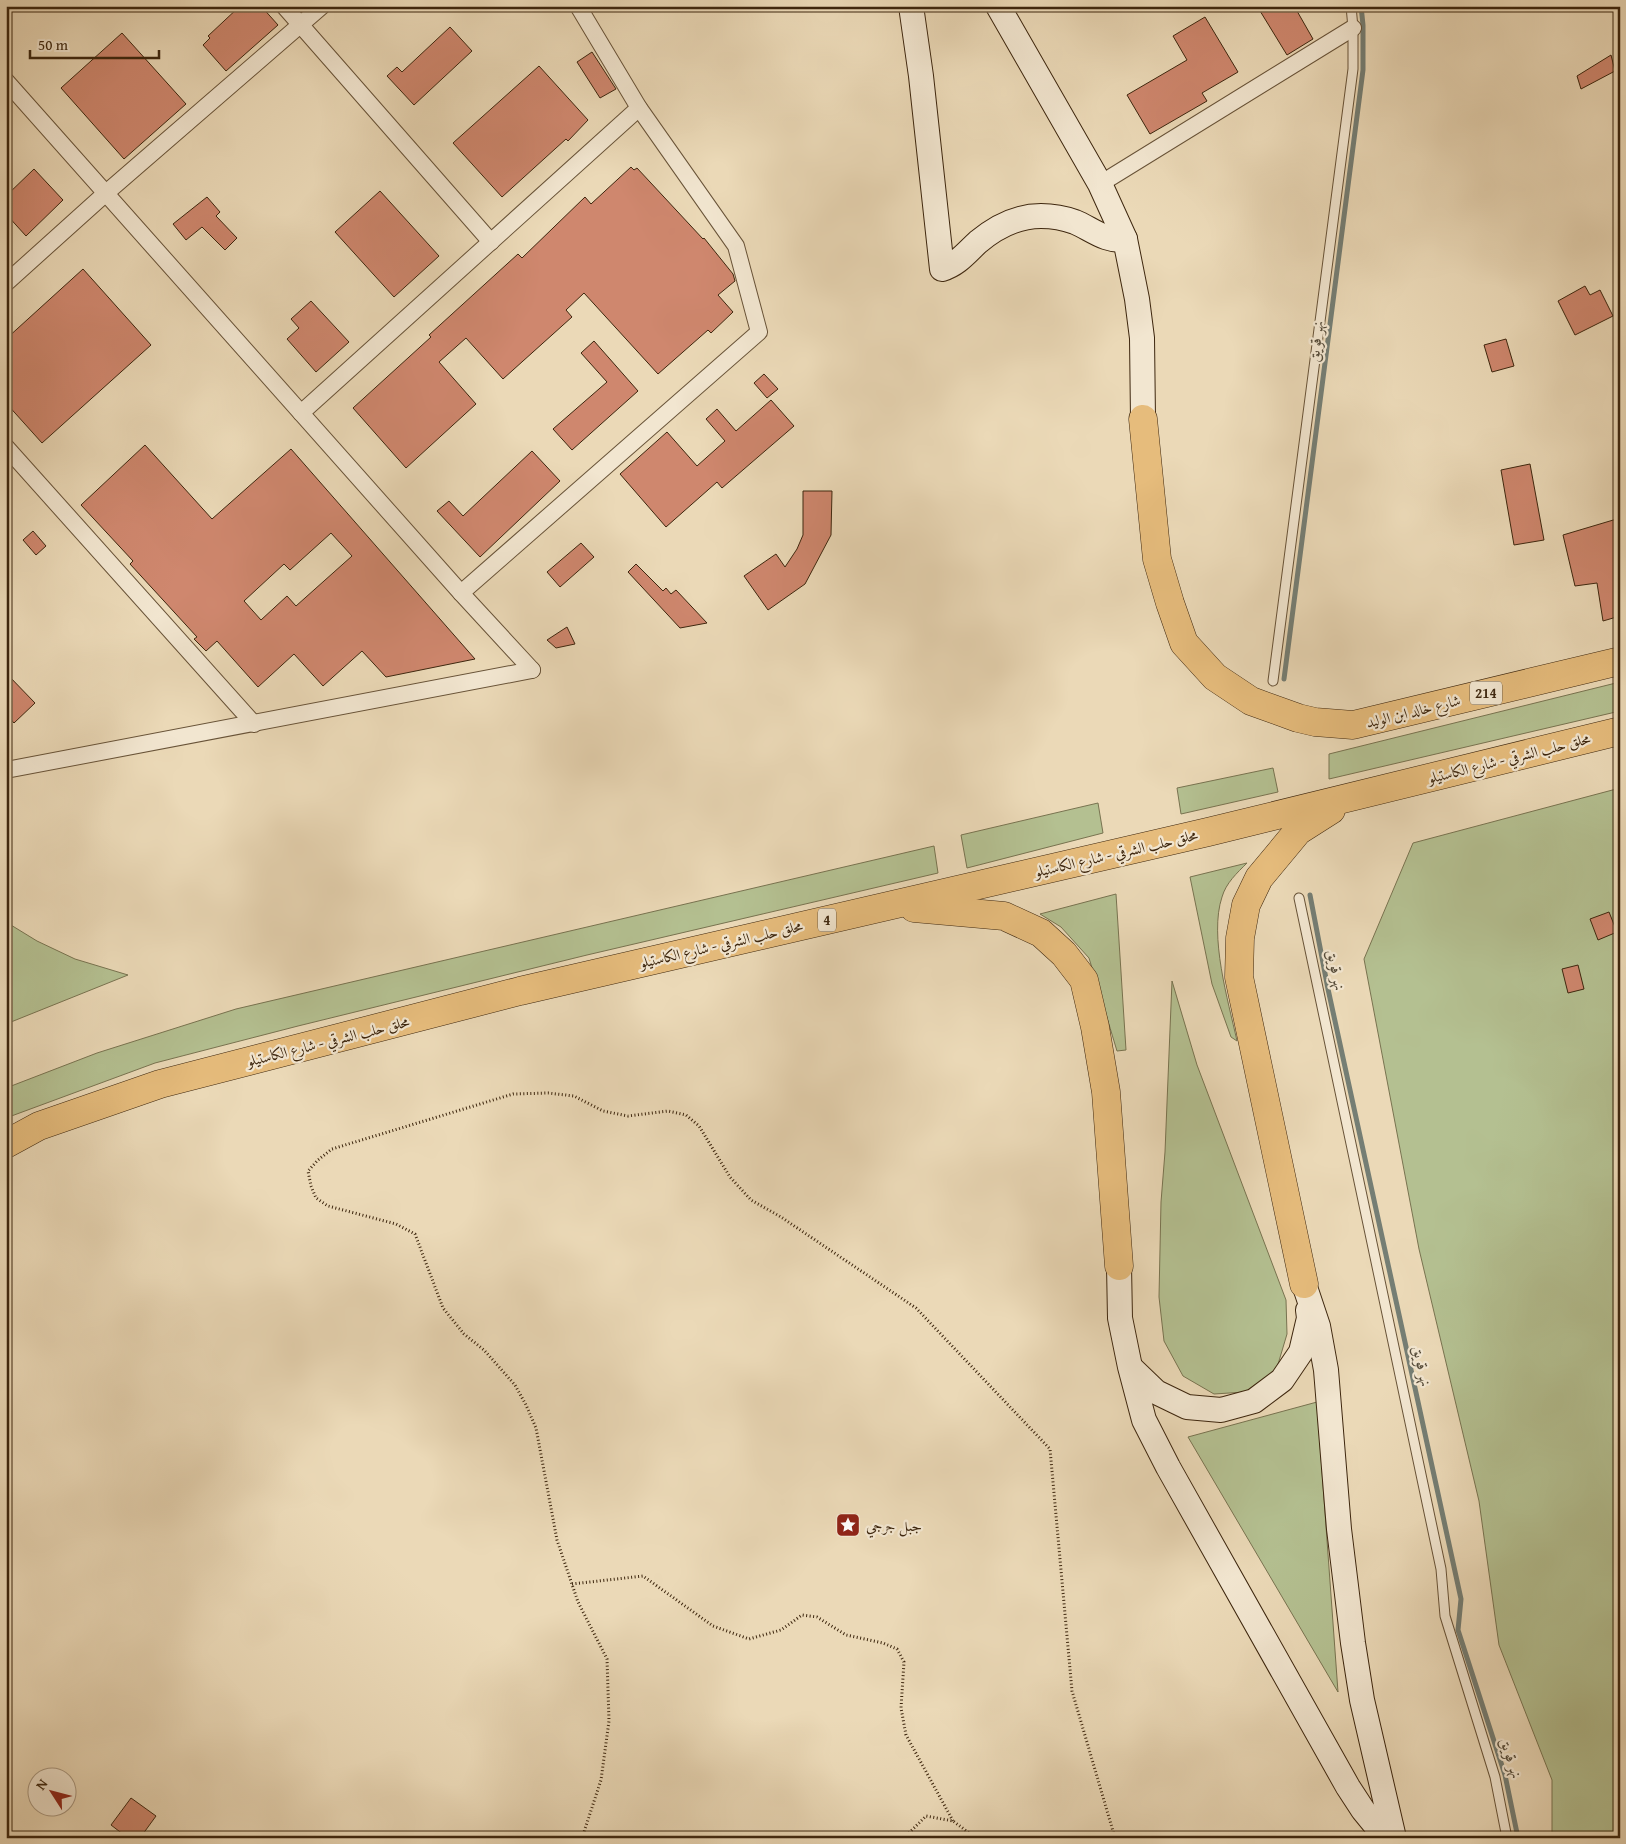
<svg xmlns="http://www.w3.org/2000/svg" width="1626" height="1844" font-family="'Gentium Book Plus',Amiri,serif">
	<style>
		.green { fill: #b4c091; stroke: #787350 }
		.lines { fill: none; stroke-linecap: round; stroke-linejoin: round }
		.stream { stroke: #757e74; stroke-width: 5 }
		.building { fill: #cf876e; stroke: #3d260e; fill-rule: evenodd }
		.lane-casing { stroke: #685338; stroke-width: 11 }
		.street-casing { stroke: #685338; stroke-width: 18 }
		.secondary-casing { stroke: #3d260e; stroke-width: 26 }
		.highway-casing { stroke: #3d260e; stroke-width: 29 }
		.path { stroke: #3d260e; stroke-width: 3; stroke-dasharray: 1 2.5; stroke-linecap: butt }
		.lane { stroke: #f2e6d0; stroke-width: 9 }
		.street { stroke: #f2e6d0; stroke-width: 16 }
		.secondary { stroke: #f2e6d0; stroke-width: 24 }
		.highway { stroke: #e6bc7c; stroke-width: 28 }
		.labels { text-anchor: middle; dominant-baseline: central; stroke-width: 4.5; stroke-linejoin: round; paint-order: stroke }
		.shield { fill: #f2e6d0; stroke: #736048; stroke-width: 1 }
		.shield-label { font-size: 14px; font-weight: bold; fill: #3d260e }
		.street-label { font-size: 15px; fill: #3d260e; stroke: #f2e6d0 }
		.poi-label { font-size: 15px; fill: #3d260e; stroke: #f2e6d0; text-anchor: start }
		.water-label { font-size: 16px; font-style: italic; fill: #544a38; stroke: #f2e6d0 }
	</style>
	<rect width="100%" height="100%" fill="#ebd9b7"/>
	<filter id="stains"><feTurbulence type="fractalNoise" baseFrequency=".004" numOctaves="4"/><feColorMatrix values="0 0 0 0 .2 0 0 0 0 .09 0 0 0 0 .02 0 0 0 .5 -.17"/></filter>
	<radialGradient id="worn" r=".72"><stop offset=".6" stop-color="#630" stop-opacity="0"/><stop offset="1" stop-color="#630" stop-opacity=".3"/></radialGradient>
	<!-- green -->
	<g class="green">
		<polygon points="1620,682 1620,711 1329,779 1329,754"/>
		<polygon points="1273,768 1278,792 1181,814 1177,788"/>
		<polygon points="1620,788 1620,1838 1552,1838 1552,1780 1499,1645 1479,1501 1419,1249 1364,959 1413,843"/>
		<polygon points="1098,803 1103,833 967,868 961,835"/>
		<polygon points="934,846 938,873 587,955 298,1026 155,1063 6,1118 6,1088 97,1053 236,1009"/>
		<path d="M1247 863C1237 873 1226 883 1222 897 1209 936 1228 1000 1237 1041L1231 1037 1212 984 1190 877Z"/>
		<polygon points="1116,894 1126,1050 1117,1051 1089,958 1061,927 1040,914"/>
		<polygon points="6,922 37,941 75,959 128,975 6,1024"/>
		<polygon points="1172,981 1197,1065 1286,1300 1287,1334 1276,1371 1245,1392 1214,1394 1183,1376 1164,1341 1159,1297 1161,1202 1165,1152"/>
		<polygon points="1317,1402 1338,1692 1188,1437"/>
	</g>
	<g class="lines">
		<!-- stream -->
		<g class="stream">
			<polyline points="1284,679 1363,70 1363,25 1361,6"/>
			<polyline points="1310,895 1328,989 1461,1599 1458,1630 1505,1775 1518,1838"/>
		</g>
	</g>
	<!-- building -->
	<g class="building">
		<polygon points="240,6 261,6 278,25 226,71 203,45 210,38 208,36"/>
		<polygon points="1257,6 1292,6 1296,12 1297,11 1313,39 1287,55"/>
		<polygon points="1205,17 1238,72 1202,93 1207,101 1150,134 1127,95 1187,60 1173,36"/>
		<polygon points="450,27 472,51 414,105 387,76 397,67 402,72"/>
		<polygon points="122,33 186,104 124,159 61,88"/>
		<polygon points="592,52 616,89 600,98 577,62"/>
		<polygon points="1611,55 1615,71 1581,89 1577,76"/>
		<polygon points="539,66 588,120 568,141 566,139 502,197 453,143"/>
		<polygon points="631,167 634,170 637,168 703,239 704,238 733,274 735,281 718,295 733,312 711,333 708,330 658,374 584,293 566,310 572,317 503,379 466,338 439,362 476,404 406,468 353,408 431,337 429,335 518,254 522,258 585,197 591,204"/>
		<polygon points="34,169 63,200 26,236 6,214 6,196"/>
		<polygon points="380,191 439,256 394,297 335,232"/>
		<polygon points="207,197 220,212 216,216 237,238 225,250 202,227 186,240 173,224"/>
		<polygon points="83,269 151,345 42,443 6,403 6,339"/>
		<polygon points="1585,286 1590,295 1600,290 1613,316 1575,335 1558,301"/>
		<polygon points="311,301 349,342 316,372 287,339 299,328 291,319"/>
		<polygon points="1506,339 1514,366 1492,372 1484,345"/>
		<polygon points="594,341 638,391 572,450 553,429 607,382 581,353"/>
		<polygon points="764,374 778,389 767,398 754,383"/>
		<polygon points="771,400 794,426 722,488 717,482 666,527 620,474 667,432 697,466 725,441 706,419 717,409 736,431"/>
		<path d="M145 445 212 519 291 449 475 659 386 677 362 651 323 686 294 654 258 687 217 641 206 651 194 639 197 637 130 564 133 561 81 505ZM331 533 352 556 296 606 287 596 261 620 244 601 284 564 290 570Z"/>
		<polygon points="532,451 560,481 480,557 437,511 449,501 463,516"/>
		<polygon points="1530,464 1544,540 1514,545 1501,470"/>
		<polygon points="803,491 832,491 831,535 805,584 768,610 744,576 776,554 785,567 797,549 803,535"/>
		<polygon points="1620,518 1620,616 1603,621 1597,583 1575,586 1563,535"/>
		<polygon points="33,531 46,546 36,555 23,540"/>
		<polygon points="581,543 594,557 560,587 547,572"/>
		<polygon points="636,564 663,591 666,588 671,594 676,590 707,623 680,628 628,572"/>
		<polygon points="567,627 575,644 556,648 547,640"/>
		<polygon points="6,673 35,703 14,723 6,714"/>
		<polygon points="1609,912 1617,932 1598,940 1590,919"/>
		<polygon points="1578,965 1584,989 1568,993 1562,969"/>
		<polygon points="131,1798 156,1816 140,1838 128,1838 111,1825"/>
	</g>
	<g class="lines">
		<defs>
			<g id="lane">
				<polyline points="1273,681 1353,69 1353,28 1351,6"/>
				<polyline points="1299,898 1441,1569 1445,1616 1495,1777 1507,1838"/>
			</g>
			<g id="street">
				<polyline points="284,6 491,242"/>
				<polyline points="6,81 461,593 532,670"/>
				<polyline points="1100,184 1353,28"/>
				<polyline points="6,283 106,193 322,6"/>
				<polyline points="301,413 639,108"/>
				<polyline points="6,447 254,724"/>
				<polyline points="461,593 759,332 736,246 639,108 578,6"/>
				<polyline points="6,770 532,670"/>
			</g>
			<g id="secondary">
				<path d="M911 6 921 76 942 269C958 264 966 253 978 242 996 227 1018 216 1041 216 1052 216 1064 218 1075 222 1090 228 1107 243 1125 239"/>
				<polyline points="998,6 1100,184 1125,239 1137,299 1142,338 1143,419"/>
				<polyline points="1119,1266 1120,1318 1130,1367 1144,1420 1168,1467 1348,1787 1363,1810 1386,1838"/>
				<polyline points="1304,1284 1318,1326 1326,1370 1339,1529 1353,1643 1362,1700 1394,1838"/>
				<polyline points="1131,1368 1156,1392 1187,1407 1221,1410 1254,1401 1282,1380 1301,1352 1309,1318 1308,1310"/>
			</g>
			<g id="highway">
				<polyline points="1143,419 1157,559 1170,603 1184,643 1215,677 1251,701 1298,718 1315,722 1353,725 1620,661"/>
				<polyline points="914,908 1004,916 1041,933 1064,954 1084,980 1095,1027 1106,1092 1119,1266"/>
				<polyline points="6,1144 39,1126 160,1084 520,991 1208,832 1620,731"/>
				<polyline points="1304,1284 1239,977 1240,938 1246,905 1259,878 1298,831 1331,810"/>
			</g>
		</defs>
		<!-- lane casing -->
		<use href="#lane" class="lane-casing"/>
		<!-- street casing -->
		<use href="#street" class="street-casing"/>
		<!-- secondary casing -->
		<use href="#secondary" class="secondary-casing"/>
		<!-- highway casing -->
		<use href="#highway" class="highway-casing"/>
		<!-- path -->
		<g class="path">
			<polyline points="572,1584 643,1576 713,1626 749,1639 781,1630 802,1615 817,1617 846,1635 883,1643 897,1649 904,1662 901,1708 906,1735 953,1821"/>
			<polyline points="582,1838 601,1780 609,1721 607,1659 578,1602 557,1540 536,1428 526,1405 515,1385 484,1350 464,1334 443,1308 415,1234 396,1224 328,1206 316,1198 311,1186 308,1171 318,1160 332,1149 513,1094 548,1093 574,1096 603,1111 628,1116 668,1111 686,1115 699,1126 730,1177 751,1200 781,1217 916,1308 1050,1449 1072,1691 1115,1838"/>
			<polyline points="904,1838 926,1816 953,1821 976,1838"/>
		</g>
		<!-- lane -->
		<use href="#lane" class="lane"/>
		<!-- street -->
		<use href="#street" class="street"/>
		<!-- secondary -->
		<use href="#secondary" class="secondary"/>
		<!-- highway -->
		<use href="#highway" class="highway"/>
	</g>
	<!-- icons -->
	<defs>
		<symbol id="sight-square" viewBox="-11 -11 22 22"><rect x="-9" y="-9" width="18" height="18" rx="4" fill="#8f2418" stroke="#f2e6d0"/><path d="M0-6L1.8-2.2L6-1.7L2.9 1.2L3.7 5.4L0 3.3L-3.7 5.4L-2.9 1.2L-6-1.7L-1.8-2.2Z" fill="#fff"/></symbol>
	</defs>
	<g fill-rule="evenodd">
		<use href="#sight-square" x="834" y="1511" width="28" height="28"/>
	</g>
	<g class="labels">
		<!-- shield labels -->
		<g class="shield">
			<rect x="1470" y="681.5" width="32" height="23" rx="4"/>
			<rect x="818" y="908.5" width="18" height="23" rx="4"/>
		</g>
		<g class="shield-label">
			<text x="1486" y="693">214</text>
			<text x="827" y="920">4</text>
		</g>
		<!-- street labels -->
		<g class="street-label">
			<text transform="translate(1413 711) rotate(-14)">شارع خالد ابن الوليد</text>
			<text transform="translate(1509 758) rotate(-14)">محلق حلب الشرقي - شارع الكاستيلو</text>
			<text transform="translate(1116 853) rotate(-13)">محلق حلب الشرقي - شارع الكاستيلو</text>
			<text transform="translate(721 944) rotate(-13)">محلق حلب الشرقي - شارع الكاستيلو</text>
			<text transform="translate(328 1041) rotate(-14)">محلق حلب الشرقي - شارع الكاستيلو</text>
		</g>
		<!-- poi labels -->
		<g class="poi-label">
			<text x="866" y="1525">جبل جرجي</text>
		</g>
		<!-- water labels -->
		<g class="water-label">
			<text transform="translate(1315 341) rotate(-83)">نهر قويق</text>
			<text transform="translate(1337 970) rotate(79)">نهر قويق</text>
			<text transform="translate(1423 1366) rotate(78)">نهر قويق</text>
			<text transform="translate(1512 1758) rotate(73)">نهر قويق</text>
		</g>
	</g>
	<!-- margin -->
	<rect width="1626" height="1844" fill="none" stroke="#ebd9b7" stroke-width="25"/>
	<rect x="8" y="8" width="1611" height="1829" fill="none" stroke="#3d260e" stroke-width="2.5"/>
	<rect x="12" y="12" width="1601" height="1819" fill="none" stroke="#3d260e"/>
	<!-- north arrow -->
	<g transform="translate(52 1792) rotate(306)"><circle r="24" fill="#f2e6d0" stroke="#aa9982"/>
	<path d="M0-4L9 19L0 12L-9 19Z" fill="#8f2418"/>
	<text y="-8" font-size="14" font-weight="bold" text-anchor="middle" fill="#3d260e">N</text>
	</g>
	<!-- scale -->
	<path d="M30 50v8h129v-8" fill="none" stroke="#3d260e" stroke-width="2.5"/>
	<text x="38" y="50" font-size="15" fill="#3d260e" stroke="#f2e6d0" stroke-width="4" paint-order="stroke">50 m</text>
	<rect width="100%" height="100%" filter="url(#stains)"/>
	<rect width="100%" height="100%" fill="url(#worn)"/>
</svg>
